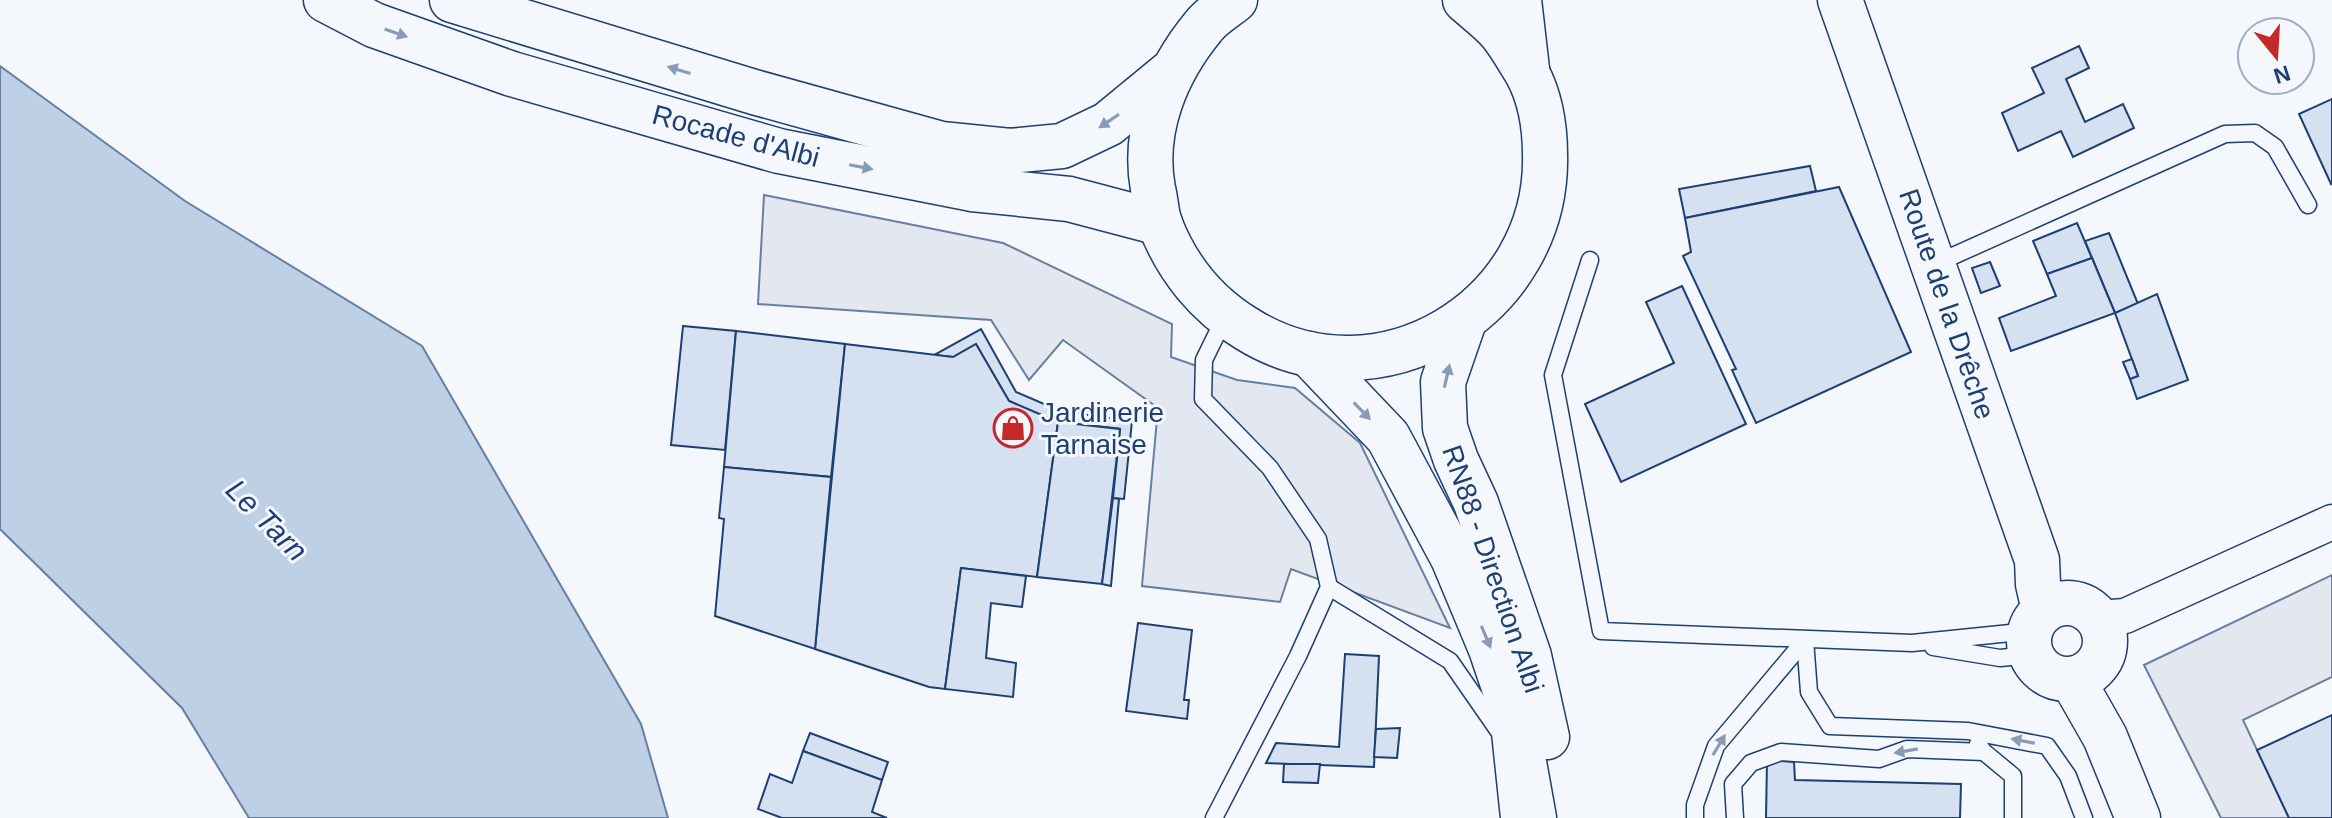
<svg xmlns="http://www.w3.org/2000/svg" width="2332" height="818" font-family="Helvetica,sans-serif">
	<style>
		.parking { fill: #e3e8f0; stroke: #687fa3; stroke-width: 2 }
		.water { fill: #bed0e5; stroke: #687fa3; stroke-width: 2 }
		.building { fill: #d5e0f0; stroke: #1d3f73; stroke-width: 2 }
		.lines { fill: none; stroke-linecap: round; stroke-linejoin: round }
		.lane-casing { stroke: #1d3f73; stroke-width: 19 }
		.street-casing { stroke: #1d3f73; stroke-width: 37 }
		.secondary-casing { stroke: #1d3f73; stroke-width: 47 }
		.primary-casing { stroke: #1d3f73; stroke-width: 47 }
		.highway-casing { stroke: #1d3f73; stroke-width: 47 }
		.lane { stroke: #f4f7fb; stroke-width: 16 }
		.street { stroke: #f4f7fb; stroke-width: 34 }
		.secondary { stroke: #f4f7fb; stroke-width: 44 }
		.primary { stroke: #f4f7fb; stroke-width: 44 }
		.highway { stroke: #f4f7fb; stroke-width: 44 }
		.oneway { fill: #889bb7 }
		.labels { text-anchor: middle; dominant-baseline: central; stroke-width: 6; stroke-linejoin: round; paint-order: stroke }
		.street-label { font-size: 28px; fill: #1d3f73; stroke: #f4f7fb }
		.poi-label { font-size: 28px; fill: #1d3f73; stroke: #f4f7fb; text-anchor: start }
		.water-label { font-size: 30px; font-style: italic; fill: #1d3f73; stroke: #f4f7fb }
	</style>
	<rect width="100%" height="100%" fill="#f4f7fb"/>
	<!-- parking -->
	<g class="parking">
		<polygon points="764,195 1003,243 1172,324 1171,357 1237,380 1295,388 1360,443 1450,628 1291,569 1280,602 1142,586 1158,408 1063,340 1029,380 991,320 758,304"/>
		<polygon points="2332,575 2332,677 2243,720 2289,818 2221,818 2144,665"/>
	</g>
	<!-- water -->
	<polygon class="water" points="0,66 185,201 422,346 641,724 668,818 249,818 182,708 0,529"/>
	<!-- building -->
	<g class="building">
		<polygon points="2079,46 2089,68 2066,79 2085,122 2123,104 2134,128 2073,157 2061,131 2018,151 2002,113 2044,93 2032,68"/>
		<polygon points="2332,99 2332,183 2331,184 2299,114"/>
		<polygon points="1810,166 1816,191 1685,218 1679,189"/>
		<polygon points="1839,187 1911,352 1756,423 1732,370 1736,369 1683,256 1691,252 1685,218"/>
		<polygon points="2077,223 2092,258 2047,274 2033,241"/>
		<polygon points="2109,233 2138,304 2115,313 2085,241"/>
		<polygon points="2092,258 2115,313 2011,351 1999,318 2056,296 2047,274"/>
		<polygon points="1990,262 2000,286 1981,293 1972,268"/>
		<polygon points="1682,286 1746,424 1621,482 1585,404 1674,363 1646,302"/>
		<polygon points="2157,294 2188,380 2137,399 2130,379 2138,376 2115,313"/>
		<polygon points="683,326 736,331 725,450 671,445"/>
		<polygon points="981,329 1016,392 1058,410 1060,411 1058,422 1009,401 976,344 953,357 934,355"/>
		<polygon points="736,331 845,344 831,477 724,467"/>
		<polygon points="845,344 953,357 976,344 1009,401 1058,422 1037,577 961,568 945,689 929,687 815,649"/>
		<polygon points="2132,359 2138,376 2130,379 2123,362"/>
		<polygon points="1060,411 1132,421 1124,499 1113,498 1120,429 1058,422"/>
		<polygon points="1058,422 1120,429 1102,584 1037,577"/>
		<polygon points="724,467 831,477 815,649 715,616 724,519 719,518"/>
		<polygon points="1113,498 1119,499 1111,586 1102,584"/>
		<polygon points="961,568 1026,576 1022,607 991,603 986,658 1016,663 1013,697 945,689"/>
		<polygon points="1138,623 1192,630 1184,700 1189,700 1187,719 1126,711"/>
		<polygon points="1345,654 1379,656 1374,767 1266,763 1276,743 1339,747"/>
		<polygon points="2332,715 2332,818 2289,818 2257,750"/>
		<polygon points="1400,728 1397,758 1374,757 1376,729"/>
		<polygon points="810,733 888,762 882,780 803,751"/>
		<polygon points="803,751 882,780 872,812 887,818 782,818 758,809 770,774 792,783"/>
		<polygon points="1767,760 1794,762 1795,780 1961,784 1960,818 1766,818"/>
		<polygon points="1284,764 1320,764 1318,783 1283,782"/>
	</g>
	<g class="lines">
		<defs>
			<g id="lane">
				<polyline points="1590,260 1553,375 1601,631 1912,643 2030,631"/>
				<polyline points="1935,264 2225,134 2255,133 2275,147 2308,205"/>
				<polyline points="1329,587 1450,661 1500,733 1509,818"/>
				<polyline points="1805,640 1809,692 1830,726 1968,731 2047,746 2068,776 2084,818"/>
				<polyline points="1933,647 2000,658 2031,655"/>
				<polyline points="1978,744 1984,752 2013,776 2013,818"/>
				<polyline points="1214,818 1298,656 1329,587 1318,539 1270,468 1203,399 1204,360 1225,317"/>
				<polyline points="1695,818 1695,805 1716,746 1805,640"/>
				<polyline points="1735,818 1733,784 1751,763 1781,752 1879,759 1907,749 1984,752"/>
			</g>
			<polyline id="street" points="2098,618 2125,616 2332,522"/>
			<g id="secondary">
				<polyline points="1840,0 2037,560 2038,584 2044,610"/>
				<circle cx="2067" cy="641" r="38"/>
				<polyline points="2072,679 2105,737 2138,818"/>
			</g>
			<g id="primary">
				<path d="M1235 0C1225 8 1211 16 1203 27 1166 72 1142 130 1153 189 1156 200 1156 213 1160 224 1177 268 1207 305 1247 329 1379 411 1549 308 1545 155 1545 128 1540 97 1527 73 1519 60 1510 44 1501 33 1491 21 1476 10 1465 0"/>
				<polyline points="1519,0 1527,69"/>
				<polyline points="1464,321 1443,382 1445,428 1456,460 1476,503 1529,656 1547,737"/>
				<polyline points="1309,354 1388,437 1453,558 1491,649 1518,729 1534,818"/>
			</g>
			<g id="highway">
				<polyline points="326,0 374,25 512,74 779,151 972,189 1069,199 1160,223"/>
				<polyline points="452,0 754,92 941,144 1010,151 1062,146 1108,124 1170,73"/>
			</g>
		</defs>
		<!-- lane casing -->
		<use href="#lane" class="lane-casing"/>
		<!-- street casing -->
		<use href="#street" class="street-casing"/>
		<!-- secondary casing -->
		<use href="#secondary" class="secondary-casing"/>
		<!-- primary casing -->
		<use href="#primary" class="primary-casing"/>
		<!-- highway casing -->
		<use href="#highway" class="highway-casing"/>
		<!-- lane -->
		<use href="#lane" class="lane"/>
		<!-- street -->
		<use href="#street" class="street"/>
		<!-- secondary -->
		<use href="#secondary" class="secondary"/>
		<!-- primary -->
		<use href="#primary" class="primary"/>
		<!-- highway -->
		<use href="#highway" class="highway"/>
	</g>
	<!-- one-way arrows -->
	<defs><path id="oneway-solid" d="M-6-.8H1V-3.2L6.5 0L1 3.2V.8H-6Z" transform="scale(2)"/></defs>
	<g class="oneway">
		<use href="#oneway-solid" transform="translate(396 33) rotate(19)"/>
		<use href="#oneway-solid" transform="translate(679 70) rotate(-163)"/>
		<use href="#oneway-solid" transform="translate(1109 121) rotate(146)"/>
		<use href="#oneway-solid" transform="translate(861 167) rotate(11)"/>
		<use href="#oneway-solid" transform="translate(1447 376) rotate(-77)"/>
		<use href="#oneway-solid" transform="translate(1362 411) rotate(46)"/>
		<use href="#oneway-solid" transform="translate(1486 637) rotate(67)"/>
		<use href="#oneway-solid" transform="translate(2023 741) rotate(-169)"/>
		<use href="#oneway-solid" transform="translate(1719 745) rotate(-59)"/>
		<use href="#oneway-solid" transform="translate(1906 751) rotate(170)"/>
	</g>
	<!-- icons -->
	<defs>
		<symbol id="shop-ring" viewBox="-11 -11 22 22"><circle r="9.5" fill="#f4f7fb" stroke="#c62828" stroke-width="1.5"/><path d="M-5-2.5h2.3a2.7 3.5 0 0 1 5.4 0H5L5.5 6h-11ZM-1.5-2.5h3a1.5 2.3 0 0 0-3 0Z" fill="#c62828"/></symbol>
	</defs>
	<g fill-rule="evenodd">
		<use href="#shop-ring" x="991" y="406" width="44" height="44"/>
	</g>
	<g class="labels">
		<!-- street labels -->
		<g class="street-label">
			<text transform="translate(736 136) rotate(15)">Rocade d'Albi</text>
			<text transform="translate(1947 304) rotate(71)">Route de la Drêche</text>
			<text transform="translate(1493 569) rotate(71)">RN88 - Direction Albi</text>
		</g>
		<!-- poi labels -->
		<g class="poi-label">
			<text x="1041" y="412">Jardinerie<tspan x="1041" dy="32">Tarnaise</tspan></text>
		</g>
		<!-- water labels -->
		<g class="water-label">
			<text transform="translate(267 520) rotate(45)">Le Tarn</text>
		</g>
	</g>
	<!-- north arrow -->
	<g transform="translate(2276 56) rotate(162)"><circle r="38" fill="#f4f7fb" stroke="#9eadc5" stroke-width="2"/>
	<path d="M0-6L14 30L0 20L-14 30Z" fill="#c62828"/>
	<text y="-12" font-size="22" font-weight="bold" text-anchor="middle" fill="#1d3f73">N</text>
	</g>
</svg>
